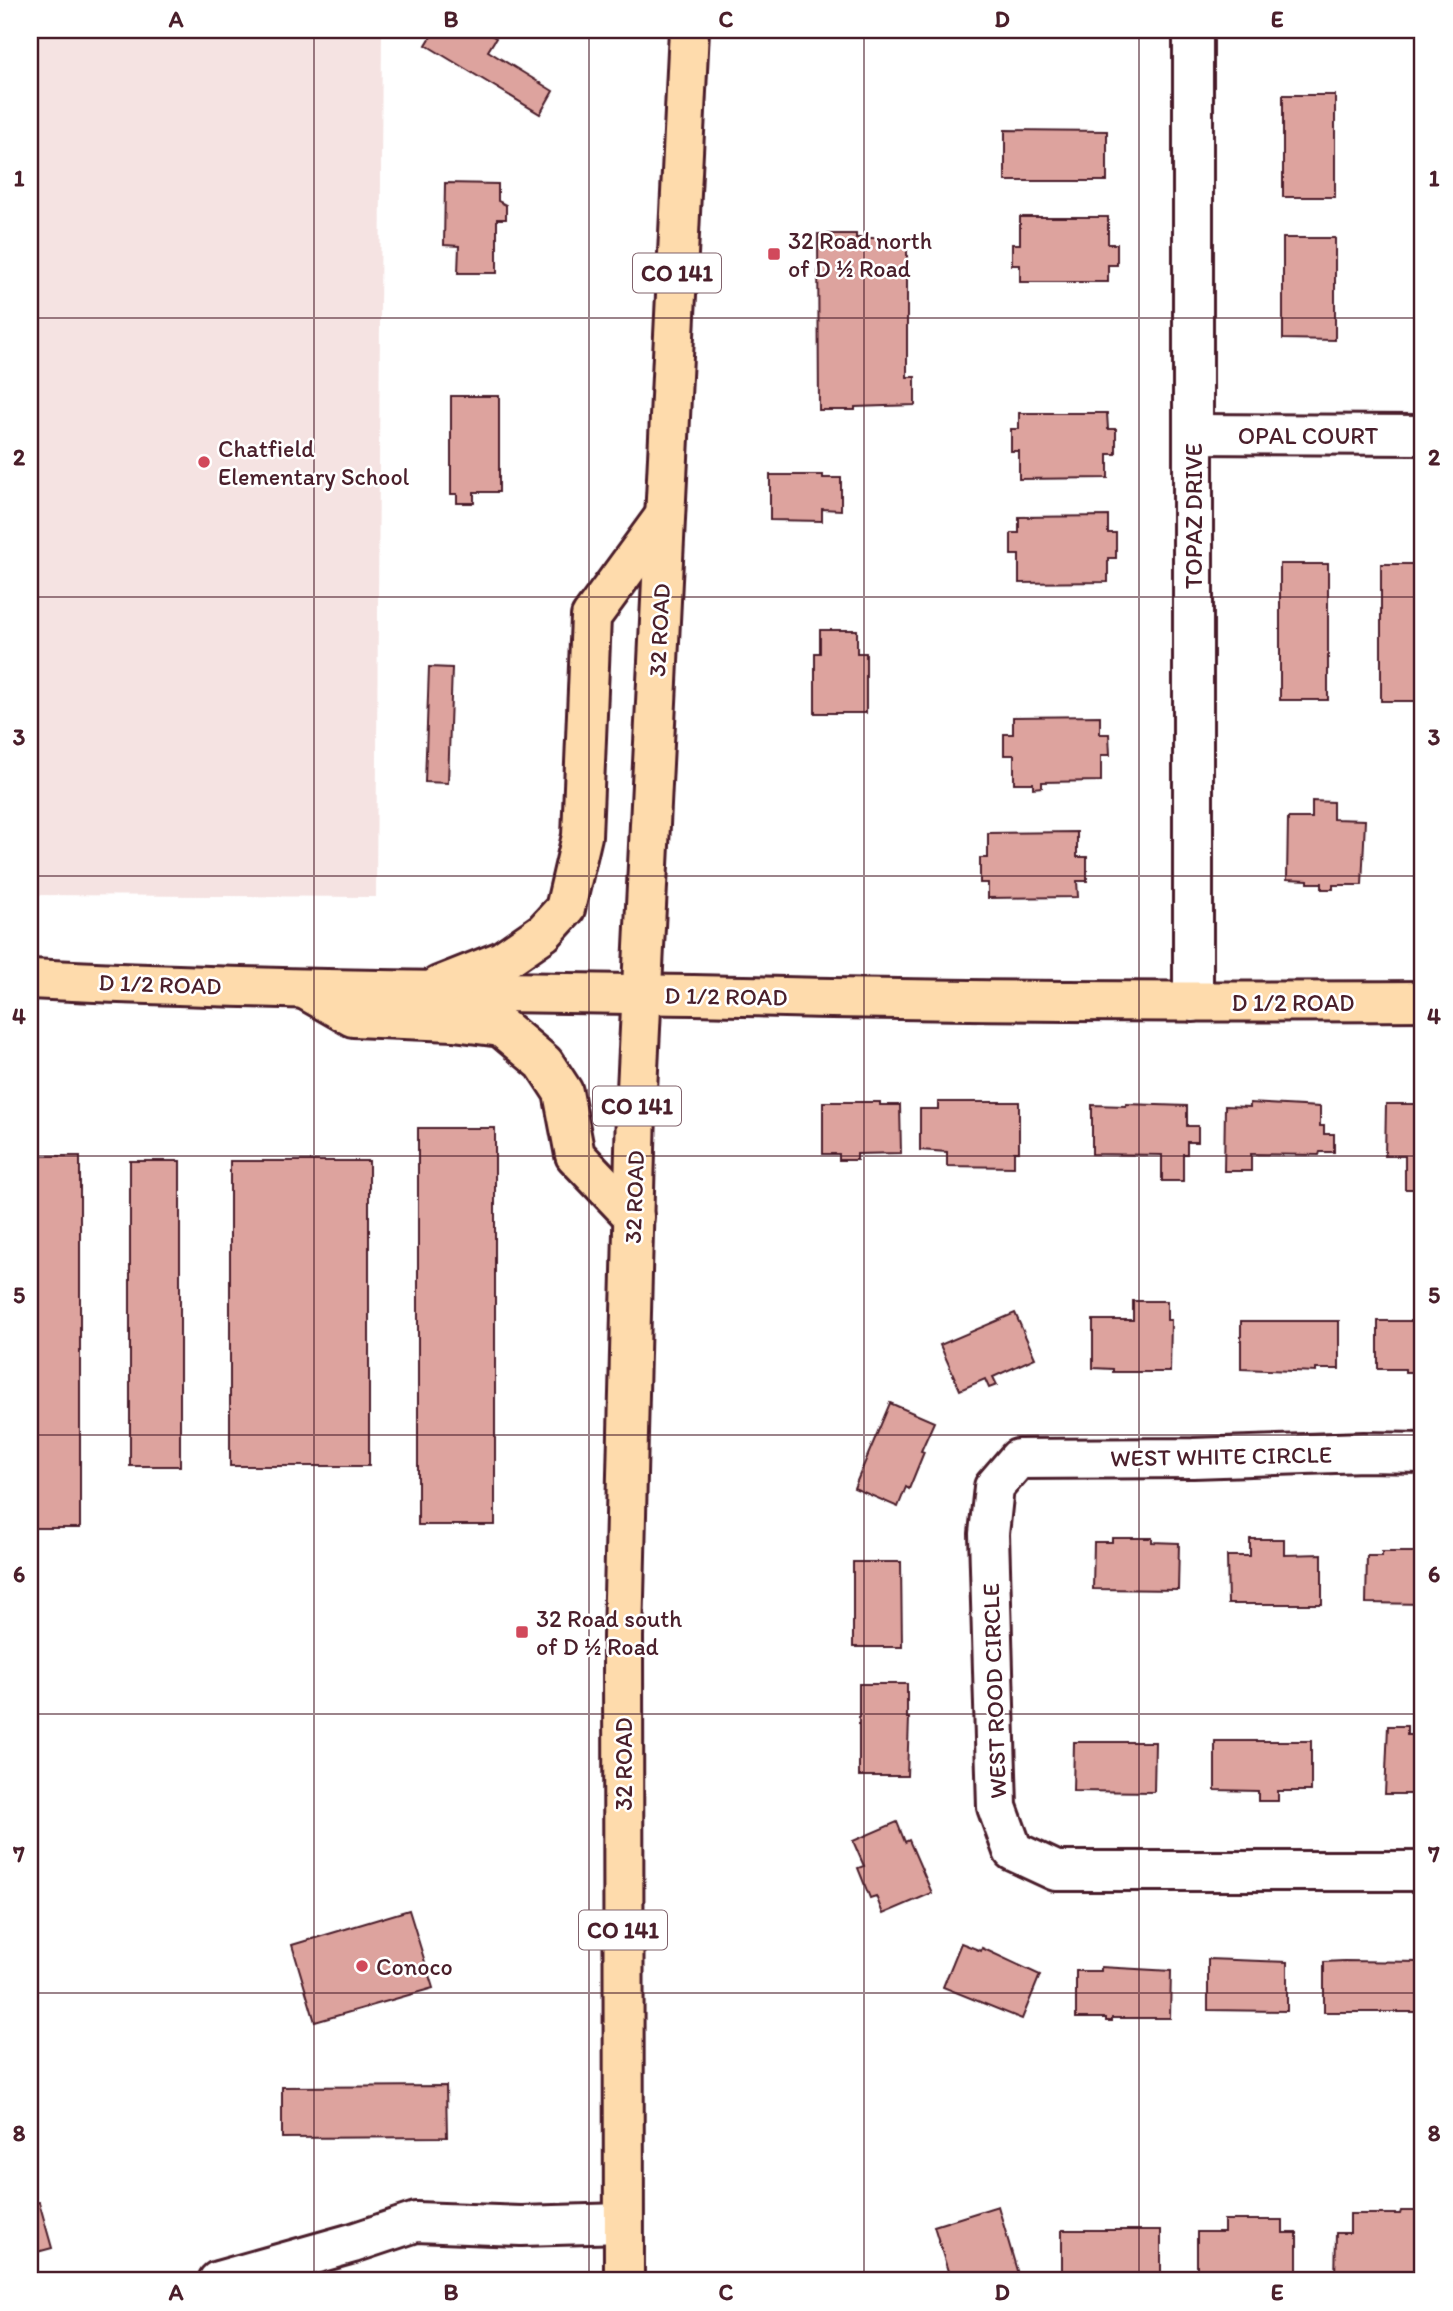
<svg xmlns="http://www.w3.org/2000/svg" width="1453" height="2311" font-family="Itim,sans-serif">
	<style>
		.built { fill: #f5e3e2 }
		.building { fill: #dda39e; stroke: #4a1f2b; stroke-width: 2 }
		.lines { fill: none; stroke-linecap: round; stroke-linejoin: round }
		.minor-casing { stroke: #4a1f2b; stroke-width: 44 }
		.major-casing { stroke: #4a1f2b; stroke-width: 44 }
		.minor { stroke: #fff; stroke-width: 38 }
		.major { stroke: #fedbac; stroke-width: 38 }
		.grid { fill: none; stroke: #4a1f2b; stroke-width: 2; stroke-opacity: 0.55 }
		.poi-dot { fill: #d1495b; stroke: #fff; stroke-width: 2.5 }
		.labels { text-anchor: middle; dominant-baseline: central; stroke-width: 5; stroke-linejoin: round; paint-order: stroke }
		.shield { fill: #fff; stroke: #80626b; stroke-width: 2 }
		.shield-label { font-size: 23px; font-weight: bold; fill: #4a1f2b }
		.poi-label { font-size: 24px; fill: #4a1f2b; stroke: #fff; text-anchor: start }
		.street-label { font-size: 24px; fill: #4a1f2b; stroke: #fff }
		.neatline { fill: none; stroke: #4a1f2b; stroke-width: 2.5 }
		.grid-label { font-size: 23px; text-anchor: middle; font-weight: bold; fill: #4a1f2b }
	</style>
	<rect width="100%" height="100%" fill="#fff"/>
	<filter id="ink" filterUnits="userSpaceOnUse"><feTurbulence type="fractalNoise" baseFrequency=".0143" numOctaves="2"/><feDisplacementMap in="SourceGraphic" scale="14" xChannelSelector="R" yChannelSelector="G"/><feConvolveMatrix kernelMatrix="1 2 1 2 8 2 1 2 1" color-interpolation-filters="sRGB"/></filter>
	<g filter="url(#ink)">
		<!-- built -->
		<polygon class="built" points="30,30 382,30 376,897 30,895"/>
		<!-- building -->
		<g class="building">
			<polygon points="435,30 452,30 459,34 461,30 482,30 496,38 488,51 553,91 540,114 426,45"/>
			<rect x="1283" y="95" width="52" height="102"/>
			<polygon points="1005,130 1107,131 1107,181 1005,181"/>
			<polygon points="445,183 498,184 498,201 506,205 506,219 497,219 497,273 458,273 459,246 444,245"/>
			<polygon points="1020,217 1108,217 1108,244 1117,244 1117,265 1108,265 1108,282 1020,282 1020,265 1012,265 1012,244 1020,244"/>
			<polygon points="818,234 856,234 856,238 907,238 907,377 915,377 915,405 855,407 855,410 819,410"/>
			<polygon points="1283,238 1335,238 1335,340 1283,339"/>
			<polygon points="451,396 499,396 499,492 474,492 474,503 457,503 457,494 451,494"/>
			<polygon points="1019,413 1107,413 1108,429 1116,429 1116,454 1108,454 1108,478 1019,479 1019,451 1011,451 1011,429 1019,429"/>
			<polygon points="770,475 823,475 823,478 841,478 841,510 822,509 822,521 770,520"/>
			<polygon points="1108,516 1108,533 1116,533 1116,558 1108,558 1108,582 1019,583 1019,555 1011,555 1011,533 1019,533 1019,517"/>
			<rect x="1280" y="564" width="48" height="136"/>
			<rect x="1381" y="564" width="42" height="137"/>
			<polygon points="820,630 857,630 857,653 866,653 866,713 815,713 815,653 820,653"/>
			<polygon points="429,667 452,668 448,783 425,782"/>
			<polygon points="1100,716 1100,734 1109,734 1110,755 1101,755 1101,781 1042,782 1042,787 1033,788 1033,783 1014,783 1014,755 1004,755 1004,734 1013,734 1013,717"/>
			<polygon points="1312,801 1333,802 1333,819 1365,820 1362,885 1333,885 1333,889 1322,889 1322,883 1308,883 1308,880 1287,879 1288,818 1312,818"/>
			<polygon points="1077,832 1077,857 1087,857 1087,881 1077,881 1078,897 988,898 988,883 980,883 980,858 988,858 988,833"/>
			<polygon points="823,1102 880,1102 880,1105 900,1105 901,1153 857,1154 857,1160 839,1160 839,1154 823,1154"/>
			<polygon points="938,1102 1019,1102 1019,1152 1014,1152 1014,1167 947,1166 947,1152 920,1150 920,1109 938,1109"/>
			<polygon points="1250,1103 1320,1107 1320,1126 1324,1126 1324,1134 1334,1134 1334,1152 1320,1152 1319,1155 1251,1154 1251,1171 1224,1171 1225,1106 1250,1107"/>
			<polygon points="1126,1104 1187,1106 1187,1126 1198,1126 1198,1142 1187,1142 1187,1154 1183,1154 1183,1181 1162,1181 1162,1155 1092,1154 1092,1105 1126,1106"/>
			<polygon points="1386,1104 1423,1104 1423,1156 1419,1156 1419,1163 1423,1163 1423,1189 1405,1189 1405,1156 1385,1156"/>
			<rect x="418" y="1128" width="77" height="397"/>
			<rect x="30" y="1156" width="50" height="372"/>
			<rect x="130" y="1161" width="50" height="305"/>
			<rect x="230" y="1161" width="139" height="305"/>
			<polygon points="1133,1301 1167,1301 1167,1320 1171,1320 1170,1372 1113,1372 1113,1369 1093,1368 1093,1320 1133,1320"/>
			<polygon points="1015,1313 1035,1358 993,1377 997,1385 989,1388 985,1379 960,1390 940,1345"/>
			<polygon points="1241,1321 1339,1321 1339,1369 1316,1369 1316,1372 1241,1369"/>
			<polygon points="1378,1321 1423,1321 1423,1372 1405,1372 1405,1369 1378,1369"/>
			<polygon points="890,1403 934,1422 921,1451 924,1452 909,1489 906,1487 898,1507 854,1488"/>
			<polygon points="1112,1538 1152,1538 1152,1542 1179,1543 1178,1590 1093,1589 1094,1542 1112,1542"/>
			<polygon points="1250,1539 1284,1539 1284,1555 1322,1554 1322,1604 1228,1604 1227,1556 1250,1556"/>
			<polygon points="1382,1552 1423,1552 1423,1604 1366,1603 1367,1556 1382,1556"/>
			<polygon points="853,1562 901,1562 902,1647 853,1647"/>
			<polygon points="859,1684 907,1684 907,1718 909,1718 907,1776 859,1776"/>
			<polygon points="1388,1726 1407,1726 1407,1735 1420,1735 1420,1742 1423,1742 1423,1794 1385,1794"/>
			<polygon points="1215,1741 1311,1741 1311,1791 1278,1791 1278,1801 1258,1801 1258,1791 1215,1790"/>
			<polygon points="1074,1742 1155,1742 1154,1792 1073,1791"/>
			<polygon points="897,1822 905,1842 909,1840 932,1893 883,1914 876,1896 870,1898 858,1868 864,1866 853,1841"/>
			<polygon points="409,1910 433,1988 315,2022 292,1945"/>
			<polygon points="961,1943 981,1951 982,1948 1040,1975 1022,2019 943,1987"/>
			<polygon points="1208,1959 1287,1962 1287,2011 1208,2010"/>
			<polygon points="1344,1961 1422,1962 1422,2012 1324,2012 1324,1962"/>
			<polygon points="1101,1967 1171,1971 1170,2018 1112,2018 1112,2021 1106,2021 1106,2018 1076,2018 1076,1971 1101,1971"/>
			<polygon points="446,2086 447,2137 282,2138 282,2087"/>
			<polygon points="39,2202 52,2248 30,2254 30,2204"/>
			<polygon points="998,2206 1020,2281 951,2281 934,2226"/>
			<polygon points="1401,2211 1423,2211 1423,2281 1335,2281 1336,2233 1350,2233 1350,2214 1400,2214"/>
			<polygon points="1224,2220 1283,2220 1283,2233 1297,2233 1297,2281 1197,2281 1197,2232 1224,2232"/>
			<rect x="1062" y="2230" width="99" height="49"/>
		</g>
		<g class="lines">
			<defs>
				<g id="minor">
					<polyline points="1193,434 1423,435"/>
					<polyline points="1193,1002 1193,30"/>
					<polyline points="1423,1453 1364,1452 1193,1458 1018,1459 994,1487 989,1534 997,1807 1013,1851 1056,1871 1423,1871"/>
					<polyline points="218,2281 353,2243 416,2222 521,2226 623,2223"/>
				</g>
				<g id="major">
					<path d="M30 979C268 991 506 991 744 996 970 1002 1197 1002 1423 1001"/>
					<polyline points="439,986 502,961 544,932 565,909 582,836 591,617 664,517"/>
					<polyline points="306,990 353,1017 454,1021 501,1027 544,1063 563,1092 575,1155 634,1217"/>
					<polyline points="624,2281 623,1637 636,1110 689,30"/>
				</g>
			</defs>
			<!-- minor casing -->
			<use href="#minor" class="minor-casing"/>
			<!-- major casing -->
			<use href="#major" class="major-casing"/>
			<!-- minor -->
			<use href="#minor" class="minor"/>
			<!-- major -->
			<use href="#major" class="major"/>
		</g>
	</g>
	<!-- grid -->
	<path class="grid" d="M314 30V2281M589 30V2281M864 30V2281M1139 30V2281M30 318H1423M30 597H1423M30 876H1423M30 1156H1423M30 1435H1423M30 1714H1423M30 1993H1423"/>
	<!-- markers -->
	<g class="poi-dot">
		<rect x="767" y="247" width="14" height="14" rx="3.5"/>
		<circle cx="204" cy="462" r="7"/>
		<rect x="515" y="1625" width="14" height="14" rx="3.5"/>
		<circle cx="362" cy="1966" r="7"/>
	</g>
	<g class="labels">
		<!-- shield labels -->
		<g class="shield">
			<rect x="633" y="253.5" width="88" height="39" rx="5"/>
			<rect x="593" y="1086.5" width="88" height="39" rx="5"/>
			<rect x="579" y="1910.5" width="88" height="39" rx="5"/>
		</g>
		<g class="shield-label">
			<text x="677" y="273">CO 141</text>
			<text x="637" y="1106">CO 141</text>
			<text x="623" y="1930">CO 141</text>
		</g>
		<!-- poi labels -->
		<g class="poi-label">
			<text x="788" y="240">32 Road north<tspan x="788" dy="28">of D ½ Road</tspan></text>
			<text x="218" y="448">Chatfield<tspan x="218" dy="28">Elementary School</tspan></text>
			<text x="536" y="1618">32 Road south<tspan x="536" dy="28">of D ½ Road</tspan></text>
			<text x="376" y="1966">Conoco</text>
		</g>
		<!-- street labels -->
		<g class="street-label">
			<text x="1308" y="435">OPAL COURT</text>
			<text transform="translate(1193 516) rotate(-90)">TOPAZ DRIVE</text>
			<text transform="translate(659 630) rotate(-87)">32 ROAD</text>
			<text transform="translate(160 984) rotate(2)">D 1/2 ROAD</text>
			<text transform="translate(726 996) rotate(1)">D 1/2 ROAD</text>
			<text x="1293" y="1002">D 1/2 ROAD</text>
			<text transform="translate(634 1197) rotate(-88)">32 ROAD</text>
			<text transform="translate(1221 1456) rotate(-1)">WEST WHITE CIRCLE</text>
			<text transform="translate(994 1691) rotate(-92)">WEST ROOD CIRCLE</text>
			<text transform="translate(623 1764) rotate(-90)">32 ROAD</text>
		</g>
	</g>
	<!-- margin -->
	<rect width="1453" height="2311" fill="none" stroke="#fff" stroke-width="77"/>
	<rect x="38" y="38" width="1376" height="2234" class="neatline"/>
	<g class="grid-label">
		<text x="176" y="27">A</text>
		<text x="451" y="27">B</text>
		<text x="726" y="27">C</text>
		<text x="1002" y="27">D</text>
		<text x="1277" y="27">E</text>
		<text x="19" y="186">1</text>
		<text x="1434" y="186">1</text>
		<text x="19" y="465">2</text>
		<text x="1434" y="465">2</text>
		<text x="19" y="745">3</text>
		<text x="1434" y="745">3</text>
		<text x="19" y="1024">4</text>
		<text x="1434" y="1024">4</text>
		<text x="19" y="1303">5</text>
		<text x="1434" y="1303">5</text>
		<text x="19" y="1582">6</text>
		<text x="1434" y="1582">6</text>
		<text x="19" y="1862">7</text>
		<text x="1434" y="1862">7</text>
		<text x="19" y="2141">8</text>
		<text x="1434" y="2141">8</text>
		<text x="176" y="2300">A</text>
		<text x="451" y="2300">B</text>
		<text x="726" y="2300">C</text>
		<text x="1002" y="2300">D</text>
		<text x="1277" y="2300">E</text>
	</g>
</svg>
